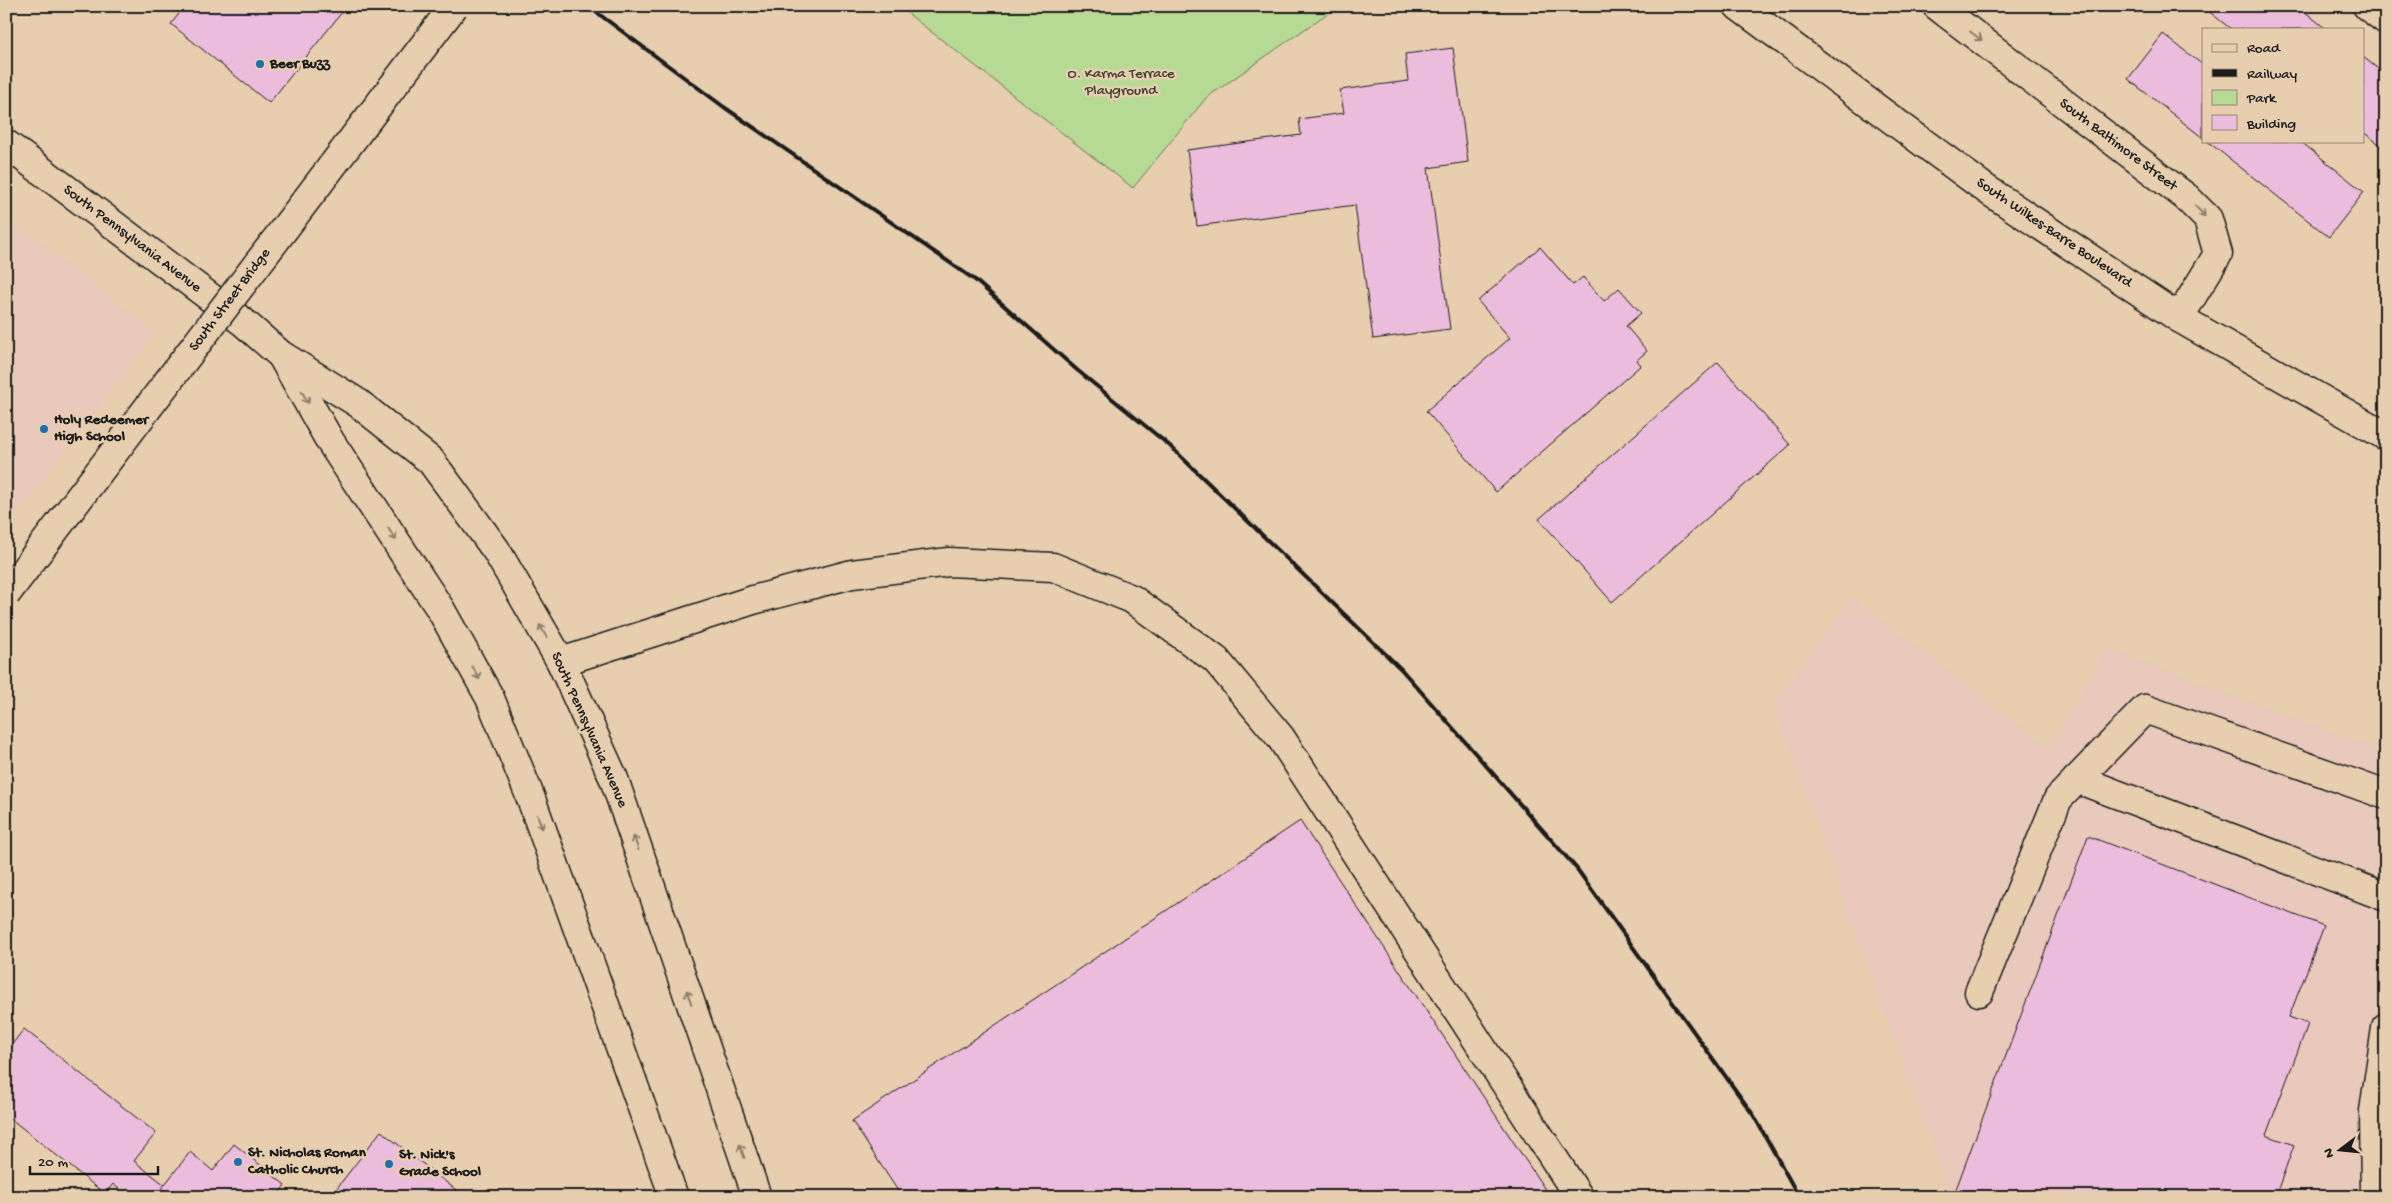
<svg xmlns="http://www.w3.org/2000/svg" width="2392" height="1203" font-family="'Gochi Hand',sans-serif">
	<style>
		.built { fill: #e8c9bc }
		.green { fill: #b6d993; stroke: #697a58 }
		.building { fill: #ecbcdd; stroke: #1c1c1c }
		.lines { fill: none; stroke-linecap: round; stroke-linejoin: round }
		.minor-casing { stroke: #1c1c1c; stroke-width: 31 }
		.major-casing { stroke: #1c1c1c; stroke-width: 31 }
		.minor { stroke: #e6ceae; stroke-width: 28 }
		.major { stroke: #e6ceae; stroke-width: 28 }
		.rail { stroke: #1c1c1c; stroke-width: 4 }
		.major-bridge-casing { stroke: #1c1c1c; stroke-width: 31; stroke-linecap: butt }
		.major-bridge { stroke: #e6ceae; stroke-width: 28 }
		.oneway { stroke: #8b7e6c }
		.poi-dot { fill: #1f6fb2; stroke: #e6ceae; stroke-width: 2 }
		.labels { text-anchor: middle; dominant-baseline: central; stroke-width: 5; stroke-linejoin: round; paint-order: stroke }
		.poi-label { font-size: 15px; font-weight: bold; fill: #1c1c1c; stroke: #e6ceae; text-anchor: start }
		.park-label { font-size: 15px; fill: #3b4234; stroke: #e6ceae }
		.street-label { font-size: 15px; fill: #1c1c1c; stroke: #e6ceae }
	</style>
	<rect width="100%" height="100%" fill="#e6ceae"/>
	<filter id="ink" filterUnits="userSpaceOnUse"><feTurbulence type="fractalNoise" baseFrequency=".02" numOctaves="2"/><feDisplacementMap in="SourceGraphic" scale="10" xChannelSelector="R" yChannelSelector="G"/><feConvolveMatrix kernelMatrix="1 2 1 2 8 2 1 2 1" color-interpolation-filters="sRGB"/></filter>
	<g filter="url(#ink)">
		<!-- built -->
		<g class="built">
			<polygon points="6,217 155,333 6,526"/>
			<polygon points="1853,599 2050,749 2106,649 2386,753 2386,1197 1951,1197 1773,703"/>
		</g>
		<!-- green -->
		<polygon class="green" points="898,6 1338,6 1206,98 1133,188"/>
		<!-- building -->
		<g class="building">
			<polygon points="185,6 347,6 269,103 171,24"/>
			<polygon points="2202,6 2298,6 2326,29 2231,29"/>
			<polygon points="2163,34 2203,65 2203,138 2128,79"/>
			<polygon points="1453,48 1468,162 1428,168 1450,329 1373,339 1355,205 1197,226 1187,150 1301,135 1299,119 1344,113 1340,90 1408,81 1405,54"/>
			<polygon points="2363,57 2386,75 2386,149 2363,132"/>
			<polygon points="2207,141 2300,141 2364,192 2329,237"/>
			<polygon points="1540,247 1573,285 1583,277 1604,301 1619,288 1641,313 1626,326 1647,351 1637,360 1641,365 1496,492 1426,411 1510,338 1478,301"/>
			<polygon points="1718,362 1790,445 1612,602 1539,519"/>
			<polygon points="1300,821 1550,1197 902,1197 852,1121"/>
			<polygon points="2088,836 2324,926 2289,1017 2308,1024 2266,1135 2294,1145 2275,1197 2170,1197 2159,1193 2157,1197 1953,1197"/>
			<polygon points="24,1029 156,1133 134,1161 165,1185 155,1197 129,1197 113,1184 105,1194 6,1115 6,1052"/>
			<polygon points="381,1131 465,1197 330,1197"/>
			<polygon points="234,1144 285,1185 276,1197 155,1197 190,1152 213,1171"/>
		</g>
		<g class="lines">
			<defs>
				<g id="minor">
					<polyline points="1937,6 2186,197 2208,219 2218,254 2179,318"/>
					<polyline points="2367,6 2386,20"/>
					<polyline points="561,662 753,600 852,574 949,562 1053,567 1132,599 1216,660 1281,738 1579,1197"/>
					<polyline points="2077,779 2386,897"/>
					<polyline points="1979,992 2058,799 2145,709 2386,795"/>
					<polyline points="2375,1197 2374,1111 2386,1028"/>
				</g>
				<g id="major">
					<polyline points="1738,6 1986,189 2179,318 2386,436"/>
					<polyline points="6,144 243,322 281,355 358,403 431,461 496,550 561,662 614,779 757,1197"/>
					<polyline points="283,358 330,441 441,610 490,698 530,796 674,1197"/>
				</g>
			</defs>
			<!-- minor casing -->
			<use href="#minor" class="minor-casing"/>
			<!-- major casing -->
			<use href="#major" class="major-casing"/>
			<!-- minor -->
			<use href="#minor" class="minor"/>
			<!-- major -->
			<use href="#major" class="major"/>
			<!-- rail -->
			<polyline class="rail" points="588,6 724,107 975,280 1077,370 1170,446 1401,669 1577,869 1754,1116 1799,1197"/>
			<defs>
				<polyline id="major-bridge" points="6,594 454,6"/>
			</defs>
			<!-- major-bridge casing -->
			<use href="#major-bridge" class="major-bridge-casing"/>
			<!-- major-bridge -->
			<use href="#major-bridge" class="major-bridge"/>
		</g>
		<!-- one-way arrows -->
		<defs><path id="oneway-shaft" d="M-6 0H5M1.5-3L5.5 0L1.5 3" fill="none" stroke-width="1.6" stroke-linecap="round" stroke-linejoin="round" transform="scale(1.25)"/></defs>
		<g class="oneway">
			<use href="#oneway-shaft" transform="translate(1976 36) rotate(37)"/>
			<use href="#oneway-shaft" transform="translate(2200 211) rotate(47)"/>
			<use href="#oneway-shaft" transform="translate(305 397) rotate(60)"/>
			<use href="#oneway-shaft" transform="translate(392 534) rotate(57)"/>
			<use href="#oneway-shaft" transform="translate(543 631) rotate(-120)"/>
			<use href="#oneway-shaft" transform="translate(476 673) rotate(61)"/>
			<use href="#oneway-shaft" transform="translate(540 822) rotate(70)"/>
			<use href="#oneway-shaft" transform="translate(636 843) rotate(-109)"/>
			<use href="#oneway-shaft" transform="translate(689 997) rotate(-109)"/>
			<use href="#oneway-shaft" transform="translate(742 1151) rotate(-109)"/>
		</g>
	</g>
	<!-- markers -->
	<g class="poi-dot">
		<circle cx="260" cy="64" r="5"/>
		<circle cx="44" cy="429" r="5"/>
		<circle cx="238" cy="1162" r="5"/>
		<circle cx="389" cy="1164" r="5"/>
	</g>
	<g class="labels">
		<!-- poi labels -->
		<g class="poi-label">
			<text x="270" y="64">Beer Buzz</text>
			<text x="54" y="420">Holy Redeemer<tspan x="54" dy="17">High School</tspan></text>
			<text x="248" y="1153">St. Nicholas Roman<tspan x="248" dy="17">Catholic Church</tspan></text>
			<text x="399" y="1155">St. Nick's<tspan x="399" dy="17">Grade School</tspan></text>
		</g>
		<!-- park labels -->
		<g class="park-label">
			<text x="1121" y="74">O. Karma Terrace<tspan x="1121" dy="17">Playground</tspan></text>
		</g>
		<!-- street labels -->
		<g class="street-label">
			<text transform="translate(2118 145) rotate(37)">South Baltimore Street</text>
			<text transform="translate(2054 233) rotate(34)">South Wilkes-Barre Boulevard</text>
			<text transform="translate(132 239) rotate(37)">South Pennsylvania Avenue</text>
			<text transform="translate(230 300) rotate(-53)">South Street Bridge</text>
			<text transform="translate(589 730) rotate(66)">South Pennsylvania Avenue</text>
		</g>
	</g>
	<!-- margin -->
	<rect width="2392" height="1203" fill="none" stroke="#e6ceae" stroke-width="25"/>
	<rect x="12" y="12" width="2367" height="1178" fill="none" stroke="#1c1c1c" stroke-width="2" filter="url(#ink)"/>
	<!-- legend -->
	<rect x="2202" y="28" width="162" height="115" fill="#e6ceae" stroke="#958774"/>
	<rect x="2212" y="44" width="25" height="8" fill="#e6ceae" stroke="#958774"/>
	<text x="2247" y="52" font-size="15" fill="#1c1c1c">Road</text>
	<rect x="2212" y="69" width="25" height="8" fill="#1c1c1c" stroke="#958774"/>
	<text x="2247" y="78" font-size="15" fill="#1c1c1c">Railway</text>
	<rect x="2212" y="90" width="25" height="15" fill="#b6d993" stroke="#958774"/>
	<text x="2247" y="102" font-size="15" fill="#1c1c1c">Park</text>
	<rect x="2212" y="115" width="25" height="15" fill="#ecbcdd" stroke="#958774"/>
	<text x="2247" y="128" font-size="15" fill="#1c1c1c">Building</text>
	<!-- north arrow -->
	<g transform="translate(2340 1150) rotate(254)" stroke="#e6ceae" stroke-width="4" paint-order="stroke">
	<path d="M0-4L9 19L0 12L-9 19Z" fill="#1c1c1c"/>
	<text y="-8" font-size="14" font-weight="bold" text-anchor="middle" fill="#1c1c1c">N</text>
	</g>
	<!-- scale -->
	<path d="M30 1166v8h128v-8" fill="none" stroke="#1c1c1c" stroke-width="2.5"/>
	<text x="38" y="1166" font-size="15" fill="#1c1c1c" stroke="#e6ceae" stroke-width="4" paint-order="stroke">20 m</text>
</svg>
